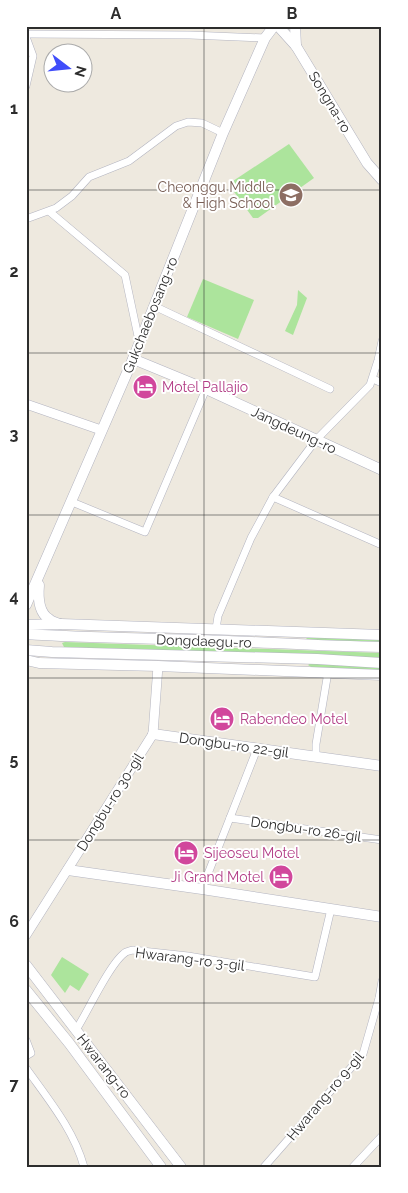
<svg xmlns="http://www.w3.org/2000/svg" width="408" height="1193" font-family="Raleway,sans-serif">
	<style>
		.green { fill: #ace49c }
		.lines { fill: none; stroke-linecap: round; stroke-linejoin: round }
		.minor-casing { stroke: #b3b4c0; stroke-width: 8 }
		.tertiary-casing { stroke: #b3b4c0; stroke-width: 10 }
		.secondary-casing { stroke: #b3b4c0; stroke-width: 11 }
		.minor { stroke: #fff; stroke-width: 7 }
		.tertiary { stroke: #fff; stroke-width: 9 }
		.secondary { stroke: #fff; stroke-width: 10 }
		.grid { fill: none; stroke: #2d2d2d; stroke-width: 1; stroke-opacity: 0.55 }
		.labels { text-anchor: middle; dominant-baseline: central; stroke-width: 4; stroke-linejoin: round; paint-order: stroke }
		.street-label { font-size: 14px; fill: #2d2d2d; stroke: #fff }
		.education-label { font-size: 14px; fill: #785e54; stroke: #fff; text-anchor: end }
		.hotel-label { font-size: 14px; fill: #b23c85; stroke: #fff; text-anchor: start }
		.neatline { fill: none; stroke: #2d2d2d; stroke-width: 2 }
		.grid-label { font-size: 16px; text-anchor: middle; font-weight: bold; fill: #2d2d2d }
	</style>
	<rect width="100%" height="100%" fill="#eee9df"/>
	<!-- green -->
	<g class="green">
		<polygon points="289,144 314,178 258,218 253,218 232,189 233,181"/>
		<polygon points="203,279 254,300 238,339 187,317"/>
		<polygon points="298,290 307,298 293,335 285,331 297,305"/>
		<polygon points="309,636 382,639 382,644 310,640 306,639"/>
		<polygon points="65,642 382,653 382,658 64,647 62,643"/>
		<polygon points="311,663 382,666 382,671 311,667 308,665"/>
		<polygon points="62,957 89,974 79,991 70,985 65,993 51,975"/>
	</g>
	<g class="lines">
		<defs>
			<g id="minor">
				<polyline points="26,34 190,35 265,38"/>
				<polyline points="26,37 33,56 26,86"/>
				<polyline points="50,212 125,275 139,341"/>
				<polyline points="26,219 56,208 72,196 89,177 129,161 176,126 188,122 202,123 223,133"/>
				<polyline points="154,306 330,389"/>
				<polyline points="373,379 382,383"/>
				<polyline points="273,497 382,545"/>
				<polyline points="72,502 145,532 206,389"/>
				<polyline points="216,629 218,616 251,538 273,497 316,440 370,385 378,360 382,341"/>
				<polyline points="316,756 316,744 328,672"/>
				<polyline points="230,818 382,840"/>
				<polyline points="202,889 257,749"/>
				<path d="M76 1030C87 1013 111 961 126 952 126 952 132 950 133 950L188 956 315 977 331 909"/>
				<polyline points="26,1040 31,1053 26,1056"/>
				<path d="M26 1068C48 1099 74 1130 84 1167"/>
				<polyline points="264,1167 363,1054 379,998 382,981"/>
				<polyline points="353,1167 382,1136"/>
			</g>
			<g id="tertiary">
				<polyline points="26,404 101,430"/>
				<polyline points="26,935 153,734 158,666"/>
			</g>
			<g id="secondary">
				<polyline points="278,26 296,46 367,163 382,180"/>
				<polyline points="295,26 296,46"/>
				<polyline points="133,359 206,389 382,470"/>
				<path d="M39 585C38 596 38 612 49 619 52 622 57 623 60 624"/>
				<polyline points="26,605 133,359 223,133 265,38 274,26"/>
				<polyline points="26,625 61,624 382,635"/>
				<path d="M26 634C85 638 143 638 202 640 262 642 322 646 382 647"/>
				<polyline points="26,650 52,652 317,659 382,663"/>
				<polyline points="26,660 39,663 158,666 382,675"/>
				<polyline points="153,734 382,766"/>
				<polyline points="68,870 202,889 382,917"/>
				<polyline points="26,965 181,1167"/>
				<polyline points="26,990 69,1043 161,1167"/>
			</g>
		</defs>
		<!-- minor casing -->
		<use href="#minor" class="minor-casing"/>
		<!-- tertiary casing -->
		<use href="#tertiary" class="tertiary-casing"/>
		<!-- secondary casing -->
		<use href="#secondary" class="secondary-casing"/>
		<!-- minor -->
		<use href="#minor" class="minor"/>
		<!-- tertiary -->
		<use href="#tertiary" class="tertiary"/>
		<!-- secondary -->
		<use href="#secondary" class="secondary"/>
	</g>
	<!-- grid -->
	<path class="grid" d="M204 26V1167M26 190H382M26 353H382M26 515H382M26 678H382M26 840H382M26 1003H382"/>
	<!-- icons -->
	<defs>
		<symbol id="school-disc" viewBox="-11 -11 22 22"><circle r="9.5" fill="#8d6e63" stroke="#fff"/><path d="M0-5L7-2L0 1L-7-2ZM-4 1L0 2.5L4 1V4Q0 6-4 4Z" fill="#fff"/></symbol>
		<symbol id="hotel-disc" viewBox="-11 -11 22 22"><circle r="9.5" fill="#d1479c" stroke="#fff"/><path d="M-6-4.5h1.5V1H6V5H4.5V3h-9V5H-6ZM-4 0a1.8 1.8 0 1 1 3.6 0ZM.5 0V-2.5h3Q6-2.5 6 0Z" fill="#fff"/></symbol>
	</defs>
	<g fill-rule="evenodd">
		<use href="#school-disc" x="277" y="181" width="28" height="28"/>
		<use href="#hotel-disc" x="131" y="373" width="28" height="28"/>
		<use href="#hotel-disc" x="208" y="705" width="28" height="28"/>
		<use href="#hotel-disc" x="172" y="839" width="28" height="28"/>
		<use href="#hotel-disc" x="267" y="863" width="28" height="28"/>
	</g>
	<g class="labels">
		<!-- street labels -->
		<g class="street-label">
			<text transform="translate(330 102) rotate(59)">Songna-ro</text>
			<text transform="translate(150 315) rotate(-68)">Gukchaebosang-ro</text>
			<text transform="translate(294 430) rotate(25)">Jangdeung-ro</text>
			<text transform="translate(204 641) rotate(2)">Dongdaegu-ro</text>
			<text transform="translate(234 745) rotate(8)">Dongbu-ro 22-gil</text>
			<text transform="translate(110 802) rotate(-58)">Dongbu-ro 30-gil</text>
			<text transform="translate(306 829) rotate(8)">Dongbu-ro 26-gil</text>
			<text transform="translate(190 959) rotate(7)">Hwarang-ro 3-gil</text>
			<text transform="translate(104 1066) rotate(52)">Hwarang-ro</text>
			<text transform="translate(325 1096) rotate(-50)">Hwarang-ro 9-gil</text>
		</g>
		<!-- education labels -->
		<g class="education-label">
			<text x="274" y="187">Cheonggu Middle<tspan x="274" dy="16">&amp; High School</tspan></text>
		</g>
		<!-- hotel labels -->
		<g class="hotel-label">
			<text x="162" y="387">Motel Pallajio</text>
			<text x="240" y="719">Rabendeo Motel</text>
			<text x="204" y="853">Sijeoseu Motel</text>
			<text x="264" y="877" text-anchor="end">Ji Grand Motel</text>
		</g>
	</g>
	<!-- border -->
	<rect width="408" height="1193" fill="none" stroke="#ffffff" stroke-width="55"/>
	<!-- north arrow -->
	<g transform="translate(68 68) rotate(106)"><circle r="24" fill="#ffffff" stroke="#ababab"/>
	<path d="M0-4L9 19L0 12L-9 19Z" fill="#404dfa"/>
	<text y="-8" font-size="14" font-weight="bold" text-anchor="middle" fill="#2d2d2d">N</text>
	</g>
	<rect x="28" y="28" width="352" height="1138" class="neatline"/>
	<g class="grid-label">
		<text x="116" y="19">A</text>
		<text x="292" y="19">B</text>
		<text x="14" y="114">1</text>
		<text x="14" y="277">2</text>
		<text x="14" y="440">3</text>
		<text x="14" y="602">4</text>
		<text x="14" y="765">5</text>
		<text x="14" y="927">6</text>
		<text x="14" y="1090">7</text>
	</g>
</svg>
